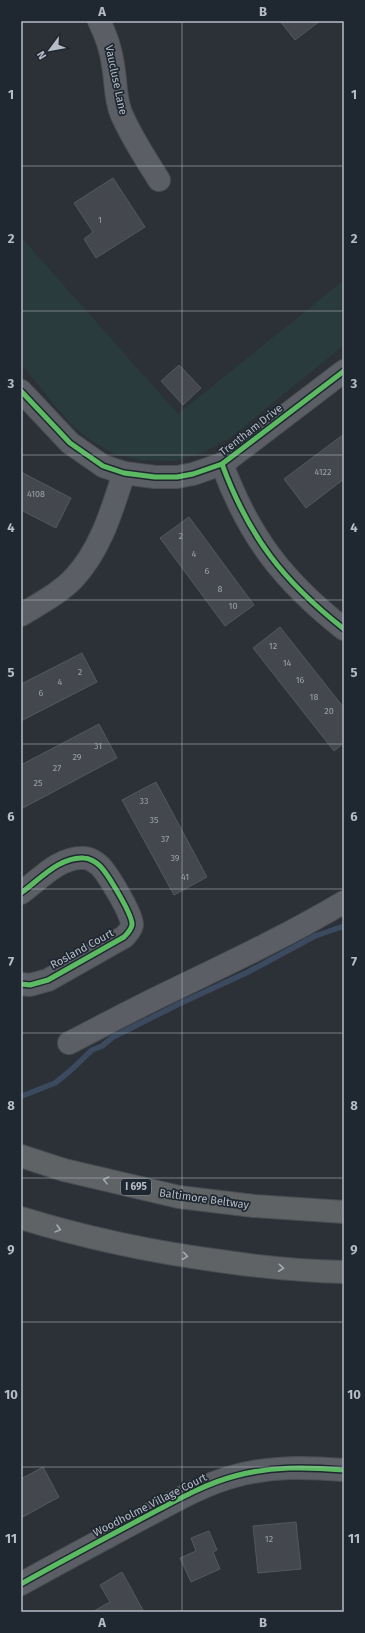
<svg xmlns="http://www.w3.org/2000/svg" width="365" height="1633" font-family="'Fira Sans',sans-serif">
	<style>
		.green { fill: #2a3b3d }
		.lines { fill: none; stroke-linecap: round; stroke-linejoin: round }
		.stream { stroke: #3c4a5f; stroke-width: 5.5 }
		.building { fill: #44484e; stroke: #53585f }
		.minor-casing { stroke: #4a4d52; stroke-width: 24 }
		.highway-casing { stroke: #484d53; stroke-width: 24 }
		.minor { stroke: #5b5f65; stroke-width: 22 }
		.highway { stroke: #606365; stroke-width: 22 }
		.cycleway-casing { stroke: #1f2731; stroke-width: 8 }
		.cycleway { stroke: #5cba63; stroke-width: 5 }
		.oneway { stroke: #a5abb3 }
		.grid { fill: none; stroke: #b6bdc7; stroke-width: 1; stroke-opacity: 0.55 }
		.labels { text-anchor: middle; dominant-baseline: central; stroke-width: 3.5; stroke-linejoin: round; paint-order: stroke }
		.number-label { font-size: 9px; fill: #9aa0a9 }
		.shield { fill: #1f2731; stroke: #89909a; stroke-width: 1 }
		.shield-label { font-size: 10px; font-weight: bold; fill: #b6bdc7 }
		.street-label { font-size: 11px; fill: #b6bdc7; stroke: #1f2731 }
		.neatline { fill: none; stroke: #b6bdc7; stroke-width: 1.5 }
		.grid-label { font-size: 13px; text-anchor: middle; font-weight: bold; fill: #b6bdc7 }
	</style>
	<rect width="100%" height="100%" fill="#2c3137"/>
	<!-- green -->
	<polygon class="green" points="21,237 178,414 344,280 344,345 231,437 202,453 173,461 141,460 114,454 95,443 71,425 21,364"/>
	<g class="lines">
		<!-- stream -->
		<polyline class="stream" points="22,1096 55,1083 70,1071 92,1050 102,1046 113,1037 179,1004 248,972 315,936 344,926"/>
	</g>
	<!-- building -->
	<g class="building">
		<polygon points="280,21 320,21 295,40"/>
		<polygon points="113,178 145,227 96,258 84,239 93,232 74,203"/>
		<polygon points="179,365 201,388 183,405 161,381"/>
		<polygon points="344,434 344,479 306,508 284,479"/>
		<polygon points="21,472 71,498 56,528 21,510"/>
		<polygon points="189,517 254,605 225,626 160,538"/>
		<polygon points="280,627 344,708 344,743 334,751 253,648"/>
		<polygon points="82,653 97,682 21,721 21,684"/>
		<polygon points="99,724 117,758 21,809 21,765"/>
		<polygon points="156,782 207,877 174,895 122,800"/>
		<polygon points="43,1467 59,1497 21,1518 21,1479"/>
		<polygon points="296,1522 301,1569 258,1573 253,1526"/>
		<polygon points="209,1531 217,1550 213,1552 220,1569 191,1582 180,1558 196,1551 191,1538"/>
		<polygon points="122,1572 144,1612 92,1612 110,1602 100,1585"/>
	</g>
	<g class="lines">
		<defs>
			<g id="minor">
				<path d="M99 21C106 35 111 49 113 65 116 81 115 98 121 113 131 137 146 159 159 180"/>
				<polyline points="21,391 70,443 103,466 124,473 155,477 177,477 193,474 222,464 344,371"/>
				<path d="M222 464C249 537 283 581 344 629"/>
				<path d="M21 615C39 604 60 593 74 578 101 549 112 510 124 473"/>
				<path d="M21 893C39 880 60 856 84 858 89 858 96 862 100 866 107 873 133 915 132 925 131 930 127 934 124 937L48 980 30 985 21 984"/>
				<path d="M69 1043C102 1026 134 1009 167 993 227 964 287 936 344 902"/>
				<path d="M21 1584C60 1562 100 1541 139 1520 170 1504 201 1485 235 1476 271 1466 307 1467 344 1470"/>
			</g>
			<g id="highway">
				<polyline points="21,1156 64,1170 179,1197 254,1206 344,1212"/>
				<path d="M21 1218C86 1238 152 1252 220 1261 261 1267 302 1271 344 1272"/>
			</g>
		</defs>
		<!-- minor casing -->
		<use href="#minor" class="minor-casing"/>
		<!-- highway casing -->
		<use href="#highway" class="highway-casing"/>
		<!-- minor -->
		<use href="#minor" class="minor"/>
		<!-- highway -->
		<use href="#highway" class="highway"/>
		<defs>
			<g id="cycleway">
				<polyline points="21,391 70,443 103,466 124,473 155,477 177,477 193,474 222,464 344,371"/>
				<path d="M222 464C249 537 283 581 344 629"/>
				<path d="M21 893C39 880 60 856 84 858 89 858 96 862 100 866 107 873 133 915 132 925 131 930 127 934 124 937L48 980 30 985 21 984"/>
				<path d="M21 1584C60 1562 100 1541 139 1520 170 1504 201 1485 235 1476 271 1466 307 1467 344 1470"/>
			</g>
		</defs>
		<!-- cycleway casing -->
		<use href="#cycleway" class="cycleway-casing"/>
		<!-- cycleway -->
		<use href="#cycleway" class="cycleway"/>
	</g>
	<!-- one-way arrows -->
	<defs><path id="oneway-chevron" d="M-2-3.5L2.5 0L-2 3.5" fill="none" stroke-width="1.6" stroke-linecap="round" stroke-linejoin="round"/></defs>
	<g class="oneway">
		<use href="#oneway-chevron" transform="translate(106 1180) rotate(-166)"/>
		<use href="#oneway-chevron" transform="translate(58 1229) rotate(15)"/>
		<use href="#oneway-chevron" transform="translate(185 1256) rotate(8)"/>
		<use href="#oneway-chevron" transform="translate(281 1268) rotate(6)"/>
	</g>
	<!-- grid -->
	<path class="grid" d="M182 21V1612M21 166H344M21 311H344M21 455H344M21 600H344M21 744H344M21 889H344M21 1033H344M21 1178H344M21 1322H344M21 1467H344"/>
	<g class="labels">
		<!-- number labels -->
		<g class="number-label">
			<text x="100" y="220">1</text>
			<text x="323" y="472">4122</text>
			<text x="36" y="494">4108</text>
			<text x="181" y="536">2</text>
			<text x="194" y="554">4</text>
			<text x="207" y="571">6</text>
			<text x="220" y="589">8</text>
			<text x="233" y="606">10</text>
			<text x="273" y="646">12</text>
			<text x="287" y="663">14</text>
			<text x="80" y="672">2</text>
			<text x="300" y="680">16</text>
			<text x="60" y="682">4</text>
			<text x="41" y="693">6</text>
			<text x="314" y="697">18</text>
			<text x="329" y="711">20</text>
			<text x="98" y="746">31</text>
			<text x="77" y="757">29</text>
			<text x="57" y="768">27</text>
			<text x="38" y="783">25</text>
			<text x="144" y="801">33</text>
			<text x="154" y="820">35</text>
			<text x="165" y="839">37</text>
			<text x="175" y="858">39</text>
			<text x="185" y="877">41</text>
			<text x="269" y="1539">12</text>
		</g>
		<!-- shield labels -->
		<rect class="shield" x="121" y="1179" width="30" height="16" rx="3"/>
		<g class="shield-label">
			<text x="136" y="1187">I 695</text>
		</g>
		<!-- street labels -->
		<g class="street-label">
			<text transform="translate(116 80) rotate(78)">Vaucluse Lane</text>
			<text transform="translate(251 430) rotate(-38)">Trentham Drive</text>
			<text transform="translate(82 949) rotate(-29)">Rosland Court</text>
			<text transform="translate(204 1199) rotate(8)">Baltimore Beltway</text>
			<text transform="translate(150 1505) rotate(-27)">Woodholme Village Court</text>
		</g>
	</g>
	<!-- border -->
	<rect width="365" height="1633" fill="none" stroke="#1f2731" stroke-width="44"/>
	<!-- north arrow -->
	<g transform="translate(50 50) rotate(238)" stroke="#1f2731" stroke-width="3" paint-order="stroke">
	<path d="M0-3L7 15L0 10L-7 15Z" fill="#b6bdc7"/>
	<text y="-6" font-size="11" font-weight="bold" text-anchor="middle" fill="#b6bdc7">N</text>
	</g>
	<rect x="22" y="22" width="321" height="1589" class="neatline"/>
	<g class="grid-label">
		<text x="102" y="16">A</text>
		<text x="263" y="16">B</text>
		<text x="11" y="99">1</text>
		<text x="354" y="99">1</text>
		<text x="11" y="243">2</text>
		<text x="354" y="243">2</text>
		<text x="11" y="388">3</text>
		<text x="354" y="388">3</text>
		<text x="11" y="532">4</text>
		<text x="354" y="532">4</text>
		<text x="11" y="677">5</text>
		<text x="354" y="677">5</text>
		<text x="11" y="821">6</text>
		<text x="354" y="821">6</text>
		<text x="11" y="966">7</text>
		<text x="354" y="966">7</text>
		<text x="11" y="1110">8</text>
		<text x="354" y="1110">8</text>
		<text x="11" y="1254">9</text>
		<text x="354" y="1254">9</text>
		<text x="11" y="1399">10</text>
		<text x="354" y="1399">10</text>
		<text x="11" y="1543">11</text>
		<text x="354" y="1543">11</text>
		<text x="102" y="1627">A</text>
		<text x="263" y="1627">B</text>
	</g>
</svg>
